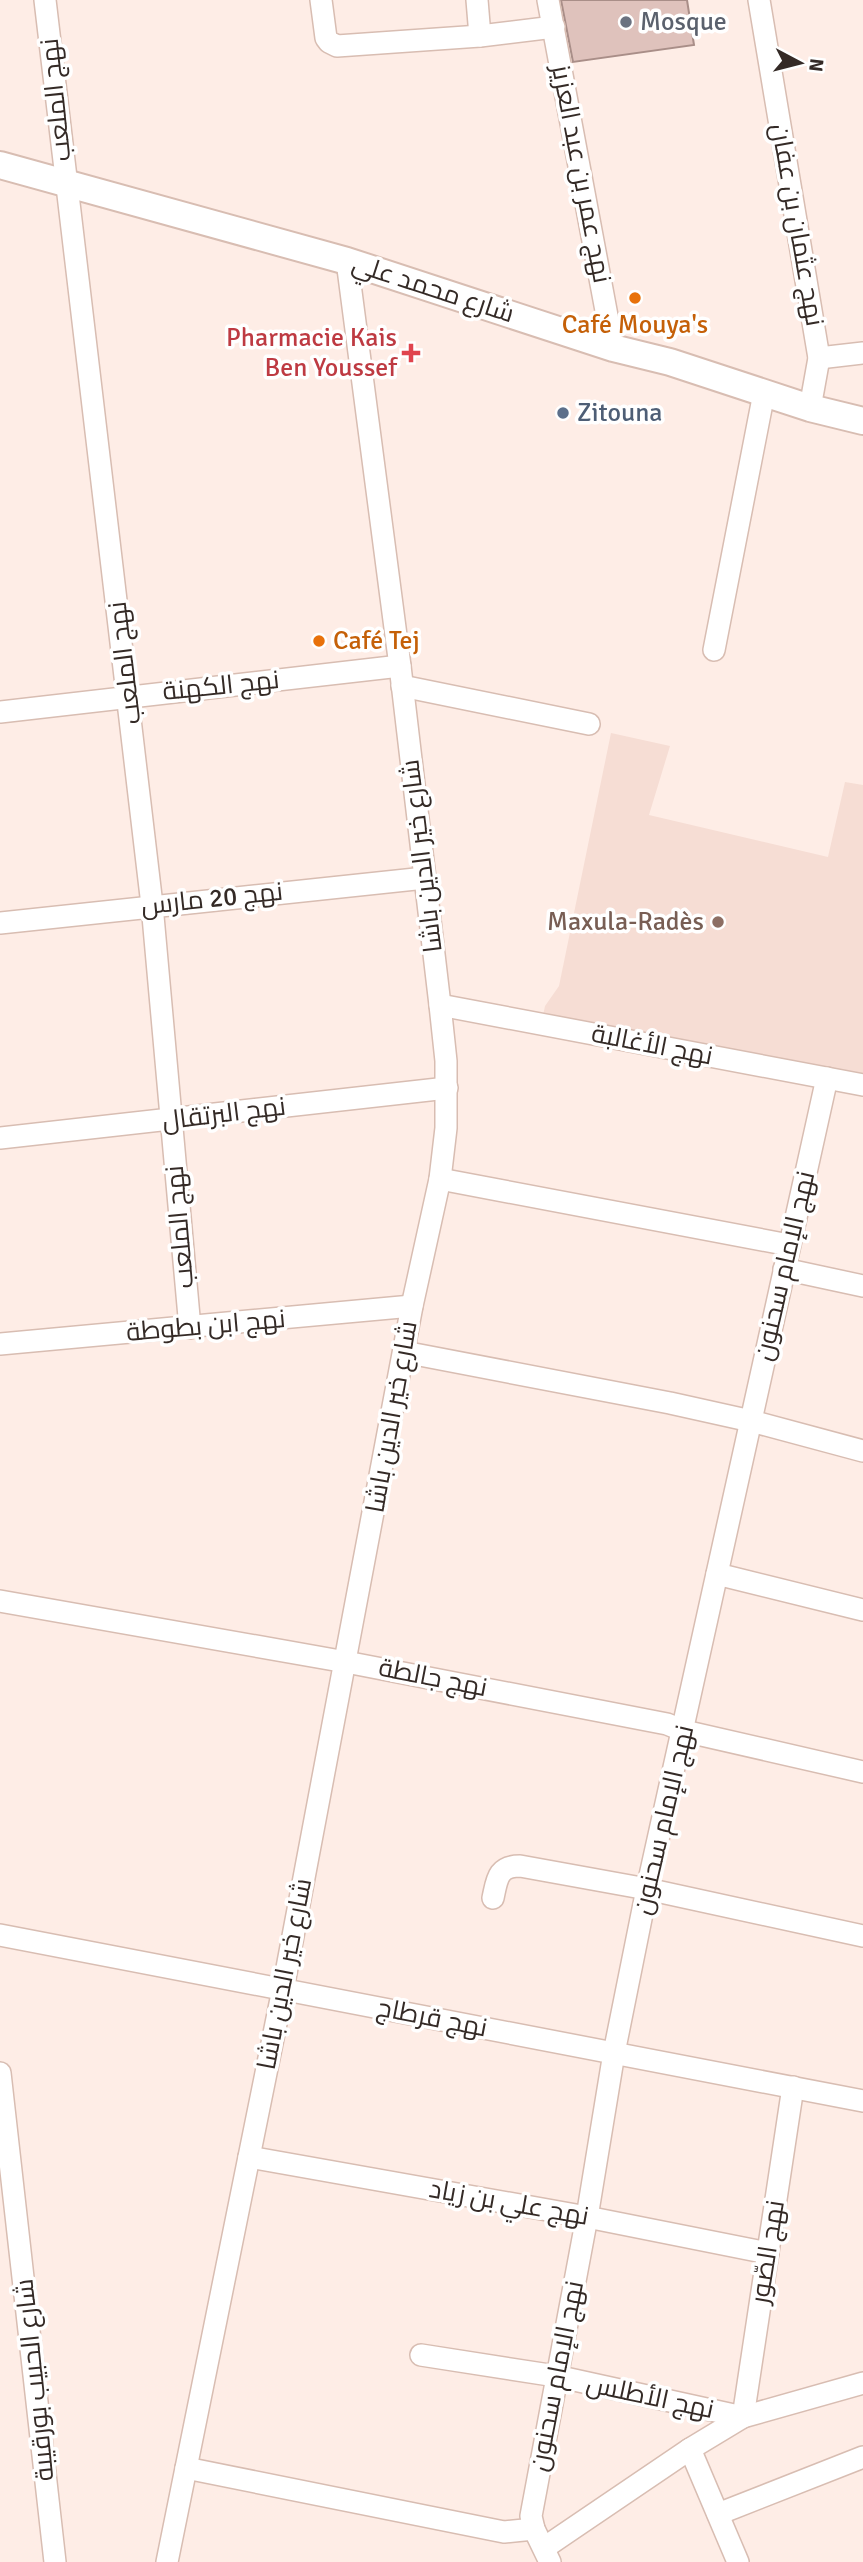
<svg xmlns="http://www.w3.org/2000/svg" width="863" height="2562" font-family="Signika,Cairo,sans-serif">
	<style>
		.education { fill: #f6ddd4 }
		.building { fill: #dfc2bc; stroke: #a98e88; stroke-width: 2 }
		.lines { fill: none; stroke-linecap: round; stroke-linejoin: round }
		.minor-casing { stroke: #d8bdb2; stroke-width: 24 }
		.major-casing { stroke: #d8bdb2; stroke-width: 30 }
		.minor { stroke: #fff; stroke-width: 21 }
		.major { stroke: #fff; stroke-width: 26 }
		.worship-dot { fill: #6b7280; stroke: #fff; stroke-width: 2.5 }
		.food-dot { fill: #e8710a; stroke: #fff; stroke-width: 2.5 }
		.health-dot { fill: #e0444e; stroke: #fff; stroke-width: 2.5 }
		.service-dot { fill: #5c6f8a; stroke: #fff; stroke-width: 2.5 }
		.education-dot { fill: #8d6e63; stroke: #fff; stroke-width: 2.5 }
		.labels { text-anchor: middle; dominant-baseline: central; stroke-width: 7; stroke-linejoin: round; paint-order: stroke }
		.worship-label { font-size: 26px; fill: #5b616d; stroke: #fff; text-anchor: start }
		.street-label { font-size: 26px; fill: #342a26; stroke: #fff }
		.food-label { font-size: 26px; fill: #c56008; stroke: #fff }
		.health-label { font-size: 26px; fill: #be3a42; stroke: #fff; text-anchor: end }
		.service-label { font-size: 26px; fill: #4e5e75; stroke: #fff; text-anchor: start }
		.education-label { font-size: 26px; fill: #785e54; stroke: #fff; text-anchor: end }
	</style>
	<rect width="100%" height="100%" fill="#feede6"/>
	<!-- education -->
	<polygon class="education" points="611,733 670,746 649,815 828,857 845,782 863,785 863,1082 541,1025 545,1006 559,986"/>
	<!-- building -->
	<polygon class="building" points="561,0 687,0 694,45 573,62"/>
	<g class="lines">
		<defs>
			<g id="minor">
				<polyline points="45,0 152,905 190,1328"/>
				<polyline points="321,0 326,38 329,42 337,46 480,36 554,27"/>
				<polyline points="477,0 480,36"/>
				<polyline points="548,0 613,348"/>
				<polyline points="759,0 819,358 810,408"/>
				<polyline points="819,358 863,353"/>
				<polyline points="714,650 764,393"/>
				<polyline points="402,686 589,724"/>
				<polyline points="0,712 400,666"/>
				<polyline points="0,923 425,878"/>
				<polyline points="440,1005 863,1085"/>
				<polyline points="0,1138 447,1088"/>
				<polyline points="440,1179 789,1245"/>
				<polyline points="784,1269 863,1286"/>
				<polyline points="0,1344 412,1306"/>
				<polyline points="404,1352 670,1403 751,1421 863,1451"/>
				<polyline points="717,1574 863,1610"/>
				<polyline points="0,1601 346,1662 667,1724 684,1731 863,1772"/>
				<path d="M493 1898C497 1880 497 1866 520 1866L647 1889 863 1936"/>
				<polyline points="0,1935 863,2101"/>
				<polyline points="0,2073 55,2562"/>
				<polyline points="249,2157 587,2217 768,2253"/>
				<polyline points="421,2355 556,2376 743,2417"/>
				<polyline points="743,2417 793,2087"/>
				<polyline points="690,2449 738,2562"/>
				<polyline points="186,2468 504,2532 534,2529"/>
				<polyline points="718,2514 863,2457"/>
				<polyline points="544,2548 690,2449 743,2417 863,2383"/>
				<polyline points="167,2562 283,1989 412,1306 440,1179 446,1128 446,1061 440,1005 400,666 347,261"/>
				<polyline points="550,2562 534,2529 531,2516 587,2217 614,2053 647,1889 827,1078"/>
			</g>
			<polyline id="major" points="0,165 347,261 613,348 670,362 810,408 863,421"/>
		</defs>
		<!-- minor casing -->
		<use href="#minor" class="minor-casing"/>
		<!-- major casing -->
		<use href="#major" class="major-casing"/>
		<!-- minor -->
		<use href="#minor" class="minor"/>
		<!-- major -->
		<use href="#major" class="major"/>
	</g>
	<!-- markers -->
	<circle class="worship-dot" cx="626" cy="22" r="7"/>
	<g class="food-dot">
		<circle cx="635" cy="298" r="7"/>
		<circle cx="319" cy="641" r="7"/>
	</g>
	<path class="health-dot" d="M407.5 342.5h7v7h7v7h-7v7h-7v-7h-7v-7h7z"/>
	<circle class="service-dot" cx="563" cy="413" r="7"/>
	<circle class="education-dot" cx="718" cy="922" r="7"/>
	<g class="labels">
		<!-- worship labels -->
		<g class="worship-label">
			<text x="640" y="22">Mosque</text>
		</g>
		<!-- street labels -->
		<g class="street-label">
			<text transform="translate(56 100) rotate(-96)">نهج الملعب</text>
			<text transform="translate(581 174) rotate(79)">نهج عمر بن عبد العزيز</text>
			<text transform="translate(797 225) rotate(80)">نهج عثمان بن عفان</text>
			<text transform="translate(433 289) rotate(18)">شارع محمد علي</text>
			<text transform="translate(125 663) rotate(-97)">نهج الملعب</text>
			<text transform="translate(221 686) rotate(-6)">نهج الكهنة</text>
			<text transform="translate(422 856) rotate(-97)">شارع خير الدين باشا</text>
			<text transform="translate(212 899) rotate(-6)">نهج 20 مارس</text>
			<text transform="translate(652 1045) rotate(11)">نهج الأغالبة</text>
			<text transform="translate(224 1114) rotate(-7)">نهج البرتقال</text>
			<text transform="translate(180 1227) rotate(-95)">نهج الملعب</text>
			<text transform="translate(785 1266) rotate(-77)">نهج الإمام سحنون</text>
			<text transform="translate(206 1326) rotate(-5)">نهج ابن بطوطة</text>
			<text transform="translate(392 1417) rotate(-80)">شارع خير الدين باشا</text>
			<text transform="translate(433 1678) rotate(11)">نهج جالطة</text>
			<text transform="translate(664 1820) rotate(-77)">نهج الإمام سحنون</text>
			<text transform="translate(285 1974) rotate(-79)">شارع خير الدين باشا</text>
			<text transform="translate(432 2018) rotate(11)">نهج قرطاج</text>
			<text transform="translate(509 2203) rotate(10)">نهج علي بن زياد</text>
			<text transform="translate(768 2252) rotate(-81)">نهج الصّور</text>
			<text transform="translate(557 2376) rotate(-79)">نهج الإمام سحنون</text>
			<text transform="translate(35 2380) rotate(-96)">شارع الحبيب بورقيبة</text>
			<text transform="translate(650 2397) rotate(12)">نهج الأطلس</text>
		</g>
		<!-- food labels -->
		<g class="food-label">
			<text x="635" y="325">Café Mouya's</text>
			<text x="333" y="641" text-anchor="start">Café Tej</text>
		</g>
		<!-- health labels -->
		<g class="health-label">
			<text x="397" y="338">Pharmacie Kais<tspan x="397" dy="30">Ben Youssef</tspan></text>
		</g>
		<!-- service labels -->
		<g class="service-label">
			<text x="577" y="413">Zitouna</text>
		</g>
		<!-- education labels -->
		<g class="education-label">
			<text x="704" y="922">Maxula-Radès</text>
		</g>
	</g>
	<!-- north arrow -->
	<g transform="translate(800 63) rotate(97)" stroke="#ffffff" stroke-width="5" paint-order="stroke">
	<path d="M0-5L12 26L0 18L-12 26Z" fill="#342a26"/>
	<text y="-10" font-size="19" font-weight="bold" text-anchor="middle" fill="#342a26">N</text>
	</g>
</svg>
